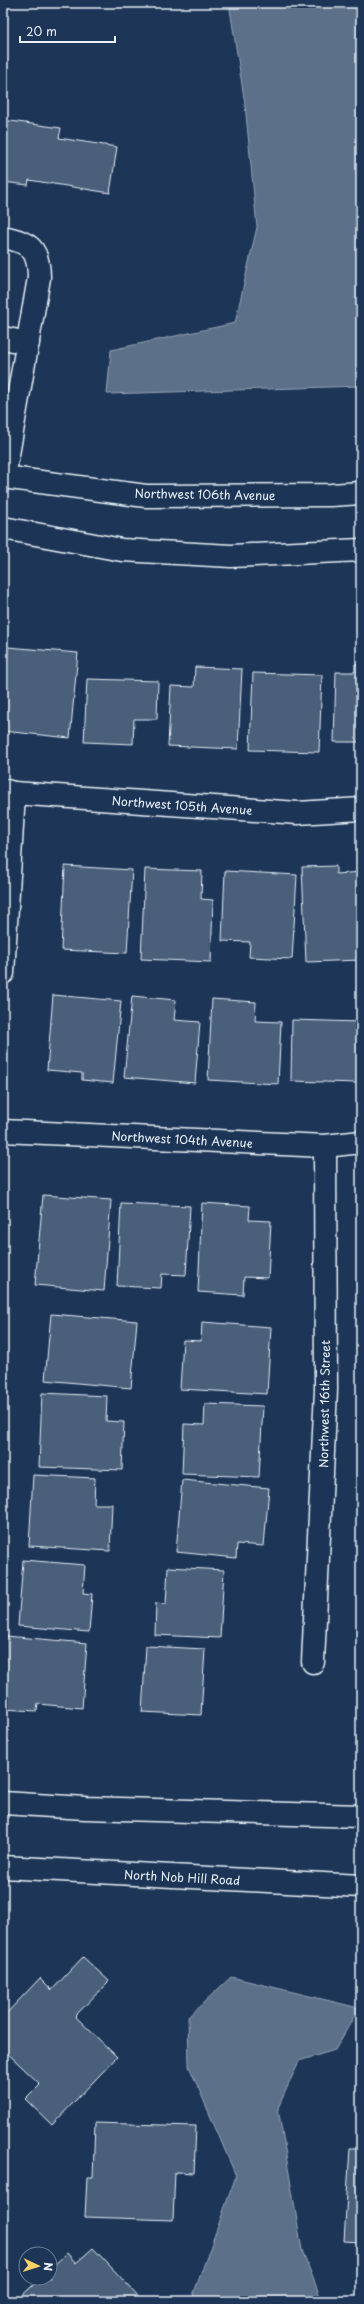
<svg xmlns="http://www.w3.org/2000/svg" width="364" height="2304" font-family="'Playpen Sans',sans-serif">
	<style>
		.water { fill: #5d7089; stroke: #95a4b5 }
		.building { fill: #495e7a; stroke: #e8f1f8 }
		.lines { fill: none; stroke-linecap: round; stroke-linejoin: round }
		.minor-casing { stroke: #e8f1f8; stroke-width: 25 }
		.major-casing { stroke: #e8f1f8; stroke-width: 25 }
		.minor { stroke: #1d3557; stroke-width: 22 }
		.major { stroke: #1d3557; stroke-width: 22 }
		.labels { text-anchor: middle; dominant-baseline: central; stroke-width: 3.5; stroke-linejoin: round; paint-order: stroke }
		.street-label { font-size: 12px; fill: #e8f1f8; stroke: #1d3557 }
	</style>
	<rect width="100%" height="100%" fill="#1d3557"/>
	<filter id="ink" filterUnits="userSpaceOnUse"><feTurbulence type="fractalNoise" baseFrequency=".025" numOctaves="2"/><feDisplacementMap in="SourceGraphic" scale="8" xChannelSelector="R" yChannelSelector="G"/><feConvolveMatrix kernelMatrix="1 2 1 2 8 2 1 2 1" color-interpolation-filters="sRGB"/></filter>
	<g filter="url(#ink)">
		<!-- water -->
		<g class="water">
			<polygon points="229,3 361,3 361,386 107,394 111,350 235,323 257,227 245,104"/>
			<polygon points="231,1977 359,2008 335,2050 299,2061 278,2108 302,2250 322,2301 191,2301 236,2176 189,2066 188,2017"/>
		</g>
		<!-- building -->
		<g class="building">
			<polygon points="3,120 61,128 59,138 117,147 110,193 29,180 28,185 3,182"/>
			<polygon points="8,647 78,653 70,738 3,731 3,703"/>
			<polygon points="355,664 361,664 361,742 334,742 336,672 355,672"/>
			<polygon points="195,667 242,669 238,749 168,746 171,686 194,687"/>
			<polygon points="253,673 322,675 319,752 250,750"/>
			<polygon points="87,679 158,681 157,719 134,719 133,744 84,742"/>
			<polygon points="65,866 132,870 127,953 61,950"/>
			<polygon points="336,866 336,874 361,872 361,960 306,962 302,867"/>
			<polygon points="145,869 202,871 201,899 213,900 211,962 141,959"/>
			<polygon points="225,871 297,875 292,959 249,957 250,942 222,941"/>
			<polygon points="53,995 121,1001 113,1083 82,1080 82,1073 47,1070"/>
			<polygon points="132,996 176,1000 174,1020 200,1022 195,1083 124,1077"/>
			<polygon points="212,999 256,1002 255,1021 281,1022 278,1084 208,1080"/>
			<polygon points="292,1020 360,1022 358,1083 291,1081"/>
			<polygon points="43,1195 111,1200 104,1291 35,1285"/>
			<polygon points="121,1203 190,1206 186,1275 162,1274 161,1288 117,1286"/>
			<polygon points="202,1203 250,1206 249,1220 271,1221 268,1278 244,1277 243,1295 198,1292"/>
			<polygon points="51,1314 137,1321 131,1388 45,1380"/>
			<polygon points="202,1322 271,1327 267,1394 180,1389 183,1340 201,1341"/>
			<polygon points="42,1393 107,1396 106,1421 124,1422 122,1470 39,1467"/>
			<polygon points="205,1404 263,1406 259,1477 182,1474 184,1424 204,1425"/>
			<polygon points="33,1475 95,1478 94,1504 112,1504 110,1551 29,1546"/>
			<polygon points="182,1480 269,1488 264,1546 237,1544 236,1558 176,1552"/>
			<polygon points="23,1560 85,1565 83,1593 92,1594 89,1632 18,1626"/>
			<polygon points="168,1567 224,1570 220,1638 155,1635 156,1603 166,1604"/>
			<polygon points="5,1636 87,1643 82,1708 38,1704 37,1711 3,1709"/>
			<polygon points="146,1646 205,1649 201,1715 142,1712"/>
			<polygon points="83,1957 109,1981 75,2016 117,2057 52,2125 25,2099 40,2084 3,2049 3,2017 40,1978 52,1990"/>
			<polygon points="95,2123 196,2126 194,2173 175,2172 173,2220 85,2217 87,2177 93,2177"/>
			<polygon points="350,2148 361,2148 361,2242 344,2241"/>
			<polygon points="93,2248 143,2301 17,2300 41,2278 50,2278 50,2269 67,2253 76,2263"/>
		</g>
		<g class="lines">
			<defs>
				<g id="minor">
					<path d="M3 237C30 242 39 249 39 278L4 477"/>
					<polyline points="3,338 28,343"/>
					<polyline points="3,477 146,496 331,495 361,493"/>
					<polyline points="3,528 122,550 231,556 361,550"/>
					<polyline points="3,790 14,793 298,813 361,809"/>
					<polyline points="3,973 14,793"/>
					<polyline points="3,1131 325,1146 361,1142"/>
					<polyline points="313,1662 326,1390 325,1146"/>
				</g>
				<g id="major">
					<polyline points="3,1803 85,1808 361,1816"/>
					<polyline points="3,1867 361,1886"/>
				</g>
			</defs>
			<!-- minor casing -->
			<use href="#minor" class="minor-casing"/>
			<!-- major casing -->
			<use href="#major" class="major-casing"/>
			<!-- minor -->
			<use href="#minor" class="minor"/>
			<!-- major -->
			<use href="#major" class="major"/>
		</g>
	</g>
	<g class="labels">
		<!-- street labels -->
		<g class="street-label">
			<text transform="translate(205 494) rotate(1)">Northwest 106th Avenue</text>
			<text transform="translate(182 805) rotate(4)">Northwest 105th Avenue</text>
			<text transform="translate(182 1139) rotate(3)">Northwest 104th Avenue</text>
			<text transform="translate(324 1404) rotate(-89)">Northwest 16th Street</text>
			<text transform="translate(182 1877) rotate(3)">North Nob Hill Road</text>
		</g>
	</g>
	<!-- margin -->
	<rect width="364" height="2304" fill="none" stroke="#1d3557" stroke-width="16"/>
	<rect x="8" y="8" width="348" height="2288" fill="none" stroke="#e8f1f8" stroke-width="1.5" filter="url(#ink)"/>
	<!-- north arrow -->
	<g transform="translate(38 2266) rotate(94)"><circle r="19" fill="#1d3557" stroke="#6e8097"/>
	<path d="M0-3L7 15L0 10L-7 15Z" fill="#ffd166"/>
	<text y="-6" font-size="11" font-weight="bold" text-anchor="middle" fill="#e8f1f8">N</text>
	</g>
	<!-- scale -->
	<path d="M20 36v6h95v-6" fill="none" stroke="#e8f1f8" stroke-width="2"/>
	<text x="26" y="36" font-size="12" fill="#e8f1f8" stroke="#1d3557" stroke-width="3" paint-order="stroke">20 m</text>
</svg>
